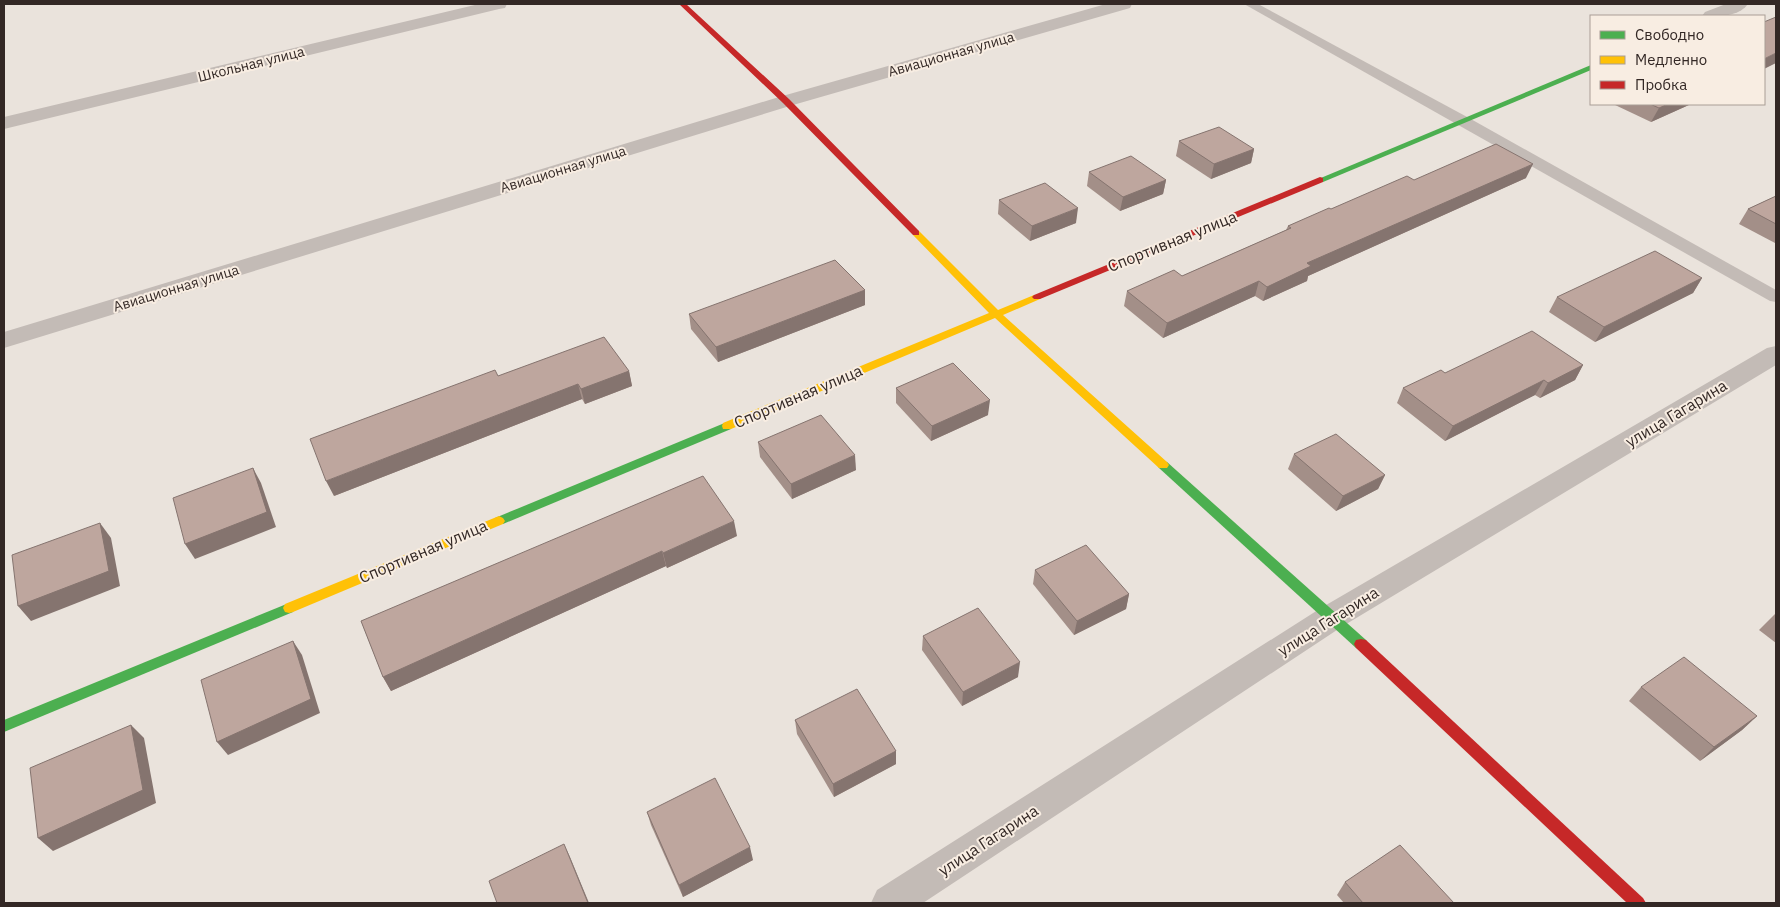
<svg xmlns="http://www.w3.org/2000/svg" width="1780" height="907" font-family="'IBM Plex Sans',sans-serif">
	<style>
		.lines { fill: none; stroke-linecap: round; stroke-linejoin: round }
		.lane { fill: #c3bbb6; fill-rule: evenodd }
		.street { fill: #c3bbb6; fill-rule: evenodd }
		.fast { fill: #4caf50; fill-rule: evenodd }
		.slow { fill: #ffc107; fill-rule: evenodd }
		.jam { fill: #c62828; fill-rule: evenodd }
		.wall { fill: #a38f88 }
		.shaded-wall { fill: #85746f }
		.building { fill: #bea69e; stroke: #85746f }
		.labels { text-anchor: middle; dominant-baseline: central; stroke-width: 4; stroke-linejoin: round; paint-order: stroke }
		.far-street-label { font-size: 14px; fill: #332825; stroke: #f8ede2 }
		.street-label { font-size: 16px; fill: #332825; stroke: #f8ede2 }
	</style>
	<rect width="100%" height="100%" fill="#eae3dc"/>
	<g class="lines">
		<!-- lane -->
		<polygon class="lane" points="1244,4 1258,4 1469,118 1776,290 1776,302 1770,301"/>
		<!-- street -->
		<g class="street">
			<polygon points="479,4 507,4 505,8 499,9 4,129 4,117"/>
			<polygon points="1106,4 1132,4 1130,8 793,105 4,348 4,332 779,97"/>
			<path d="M1726 4H1748C1739 17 1716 17 1702 16L1705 12Z"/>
			<polygon points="1776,346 1776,365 1343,626 923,903 871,903 877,890 1321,608 1767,348"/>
		</g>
		<!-- fast -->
		<g class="fast">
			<polygon points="1591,65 1591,70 1323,182 1317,182 1316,180"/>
			<polygon points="727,422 732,426 731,429 503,524 495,524 493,521 495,518"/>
			<polygon points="1163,461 1167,462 1366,640 1368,644 1366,648 1361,649 1356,648 1159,468 1157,465"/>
			<polygon points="289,603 293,604 295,608 293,612 4,732 4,720"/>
		</g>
		<!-- slow -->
		<g class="slow">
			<polygon points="916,230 919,231 998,310 1034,295 1040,295 1042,297 1040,299 1003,315 1167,462 1169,465 1167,468 1159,468 995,318 731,429 723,429 722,426 723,423 989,313 913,235 913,231"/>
			<polygon points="499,516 503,518 505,521 503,524 293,612 289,613 285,612 283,608 285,604"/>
		</g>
		<!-- jam -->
		<g class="jam">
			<polygon points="679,4 686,4 789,99 919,231 919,235 913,235 783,103"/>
			<polygon points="1320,177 1323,178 1323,182 1040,299 1034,299 1032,297 1034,295"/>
			<polygon points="1361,639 1366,640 1643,898 1646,903 1627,903 1356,648 1354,644 1356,640"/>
		</g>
	</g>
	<!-- wall -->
	<g class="wall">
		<polygon points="1613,104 1691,104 1651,122"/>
		<polygon points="1179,141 1254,149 1251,163 1211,179 1176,156"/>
		<polygon points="1089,172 1166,180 1163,194 1120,211 1087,186"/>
		<polygon points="1526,178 1308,276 1307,281 1263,301 1255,296 1163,338 1124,306 1127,291 1182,276 1286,230 1288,226 1331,209 1414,180"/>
		<polygon points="1776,196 1776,242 1775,243 1739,224 1748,209"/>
		<polygon points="999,200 1076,223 1030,241 998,214"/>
		<polygon points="1702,278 1693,293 1595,342 1549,312 1557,297"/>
		<polygon points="865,290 865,305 718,362 691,329 689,314"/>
		<polygon points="1583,365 1575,380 1540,398 1535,395 1445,441 1397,403 1403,388 1445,373"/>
		<polygon points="629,371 632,386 585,404 582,399 334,496 498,376"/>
		<polygon points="896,388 988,415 931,441 896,403"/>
		<polygon points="758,442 856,470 792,499 760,457"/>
		<polygon points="1294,454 1385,475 1378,489 1336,511 1288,469"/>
		<polygon points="737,536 667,568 666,566 391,691 383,677 361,621"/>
		<polygon points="1035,570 1129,594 1126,609 1074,635 1033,584"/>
		<polygon points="1776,613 1776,643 1759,630"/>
		<polygon points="923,636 1018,677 962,706 922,650"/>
		<polygon points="1641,687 1757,716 1742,730 1700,761 1629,701"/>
		<polygon points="795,720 896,751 896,764 834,797 797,734"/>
		<polygon points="647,812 753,860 683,897 651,825"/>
		<polygon points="1345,882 1454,903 1344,903 1337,895"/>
	</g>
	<!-- shaded-wall -->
	<g class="shaded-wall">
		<polygon points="1776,53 1776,63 1764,69 1764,59"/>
		<polygon points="1668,104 1691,104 1651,122 1659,108"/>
		<polygon points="1254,149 1251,163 1211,179 1214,164"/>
		<polygon points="1533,164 1526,178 1308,276 1307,281 1263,301 1267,287 1307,263"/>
		<polygon points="1166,180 1163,194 1120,211 1123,197"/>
		<polygon points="1078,208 1076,223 1030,241 1032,226"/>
		<polygon points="1702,278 1693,293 1595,342 1604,327"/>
		<polygon points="1259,281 1255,296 1163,338 1167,323"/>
		<polygon points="865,290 865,305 718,362 716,347"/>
		<polygon points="1583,365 1575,380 1540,398 1548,383"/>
		<polygon points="629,371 632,386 585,404 581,389"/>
		<polygon points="1544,380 1535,395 1445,441 1453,426"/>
		<polygon points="578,384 582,399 334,496 326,481"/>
		<polygon points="990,400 988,415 931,441 932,426"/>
		<polygon points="855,455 856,470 792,499 791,484"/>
		<polygon points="253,468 261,483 276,527 195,559 185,544"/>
		<polygon points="1385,475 1378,489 1336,511 1343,496"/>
		<polygon points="734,521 737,536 667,568 663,553"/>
		<polygon points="100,523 111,538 120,586 31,621 18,606"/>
		<polygon points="662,551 666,566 391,691 383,677"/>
		<polygon points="1129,594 1126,609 1074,635 1077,621"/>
		<polygon points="293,641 302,655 320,713 228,755 217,742"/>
		<polygon points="1020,662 1018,677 962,706 963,692"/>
		<polygon points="1757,716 1742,730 1700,761 1714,747"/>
		<polygon points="131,725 144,738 156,803 53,851 38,838"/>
		<polygon points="896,751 896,764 834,797 833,784"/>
		<polygon points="564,844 570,857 589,903 588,903"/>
		<polygon points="750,847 753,860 683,897 679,885"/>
	</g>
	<!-- building -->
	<g class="building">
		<polygon points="1776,17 1776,53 1764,59 1764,22"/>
		<polygon points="1650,104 1668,104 1659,108"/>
		<polygon points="1219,127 1254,149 1214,164 1179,141"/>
		<polygon points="1496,144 1533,164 1307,263 1311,266 1267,287 1259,281 1167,323 1127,291 1174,270 1182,276 1291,228 1288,226 1329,208 1331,209 1407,176 1414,180"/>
		<polygon points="1131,156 1166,180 1123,197 1089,172"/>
		<polygon points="1045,183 1078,208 1032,226 999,200"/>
		<polygon points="1776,196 1776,224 1748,209"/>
		<polygon points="1655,251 1702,278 1604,327 1557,297"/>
		<polygon points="835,260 865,290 716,347 689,314"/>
		<polygon points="1532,331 1583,365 1548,383 1544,380 1453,426 1403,388 1441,370 1445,373"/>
		<polygon points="604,337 629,371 581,389 578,384 326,481 310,439 495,370 498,376"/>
		<polygon points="953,363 990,400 932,426 896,388"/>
		<polygon points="821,415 855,455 791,484 758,442"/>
		<polygon points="1336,434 1385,475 1343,496 1294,454"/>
		<polygon points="253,468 267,512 185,544 173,498"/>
		<polygon points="703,476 734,521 663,553 662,551 383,677 361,621"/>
		<polygon points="100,523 109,571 18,606 12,555"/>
		<polygon points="1086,545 1129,594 1077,621 1035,570"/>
		<polygon points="978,608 1020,662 963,692 923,636"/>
		<polygon points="293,641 311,699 217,742 201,680"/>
		<polygon points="1684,657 1757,716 1714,747 1641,687"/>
		<polygon points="857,689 896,751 833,784 795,720"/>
		<polygon points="131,725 143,790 38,838 30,768"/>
		<polygon points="715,778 750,847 679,885 647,812"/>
		<polygon points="564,844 588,903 497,903 489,881"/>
		<polygon points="1400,845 1454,903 1363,903 1345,882"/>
	</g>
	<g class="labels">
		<!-- far-street labels -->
		<g class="far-street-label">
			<text transform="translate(951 54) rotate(-16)">Авиационная улица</text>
			<text transform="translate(251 64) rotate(-14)">Школьная улица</text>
			<text transform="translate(563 169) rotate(-17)">Авиационная улица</text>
			<text transform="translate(176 288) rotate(-17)">Авиационная улица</text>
		</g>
		<!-- street labels -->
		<g class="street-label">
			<text transform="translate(1172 241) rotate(-22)">Спортивная улица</text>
			<text transform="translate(798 396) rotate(-23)">Спортивная улица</text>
			<text transform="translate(1676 413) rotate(-31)">улица Гагарина</text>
			<text transform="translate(423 551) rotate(-23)">Спортивная улица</text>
			<text transform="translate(1328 621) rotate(-32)">улица Гагарина</text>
			<text transform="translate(988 840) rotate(-33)">улица Гагарина</text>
		</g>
	</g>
	<!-- border -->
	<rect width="1780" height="907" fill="none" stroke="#332825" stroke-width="10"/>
	<!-- legend -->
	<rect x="1590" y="15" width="175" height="90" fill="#f8ede2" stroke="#a99e96"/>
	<rect x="1600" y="31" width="25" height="8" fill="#4caf50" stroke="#a99e96"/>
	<text x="1635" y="40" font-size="15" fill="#332825">Свободно</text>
	<rect x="1600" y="56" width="25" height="8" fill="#ffc107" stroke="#a99e96"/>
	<text x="1635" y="65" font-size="15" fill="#332825">Медленно</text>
	<rect x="1600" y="81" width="25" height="8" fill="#c62828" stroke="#a99e96"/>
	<text x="1635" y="90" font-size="15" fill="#332825">Пробка</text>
</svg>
